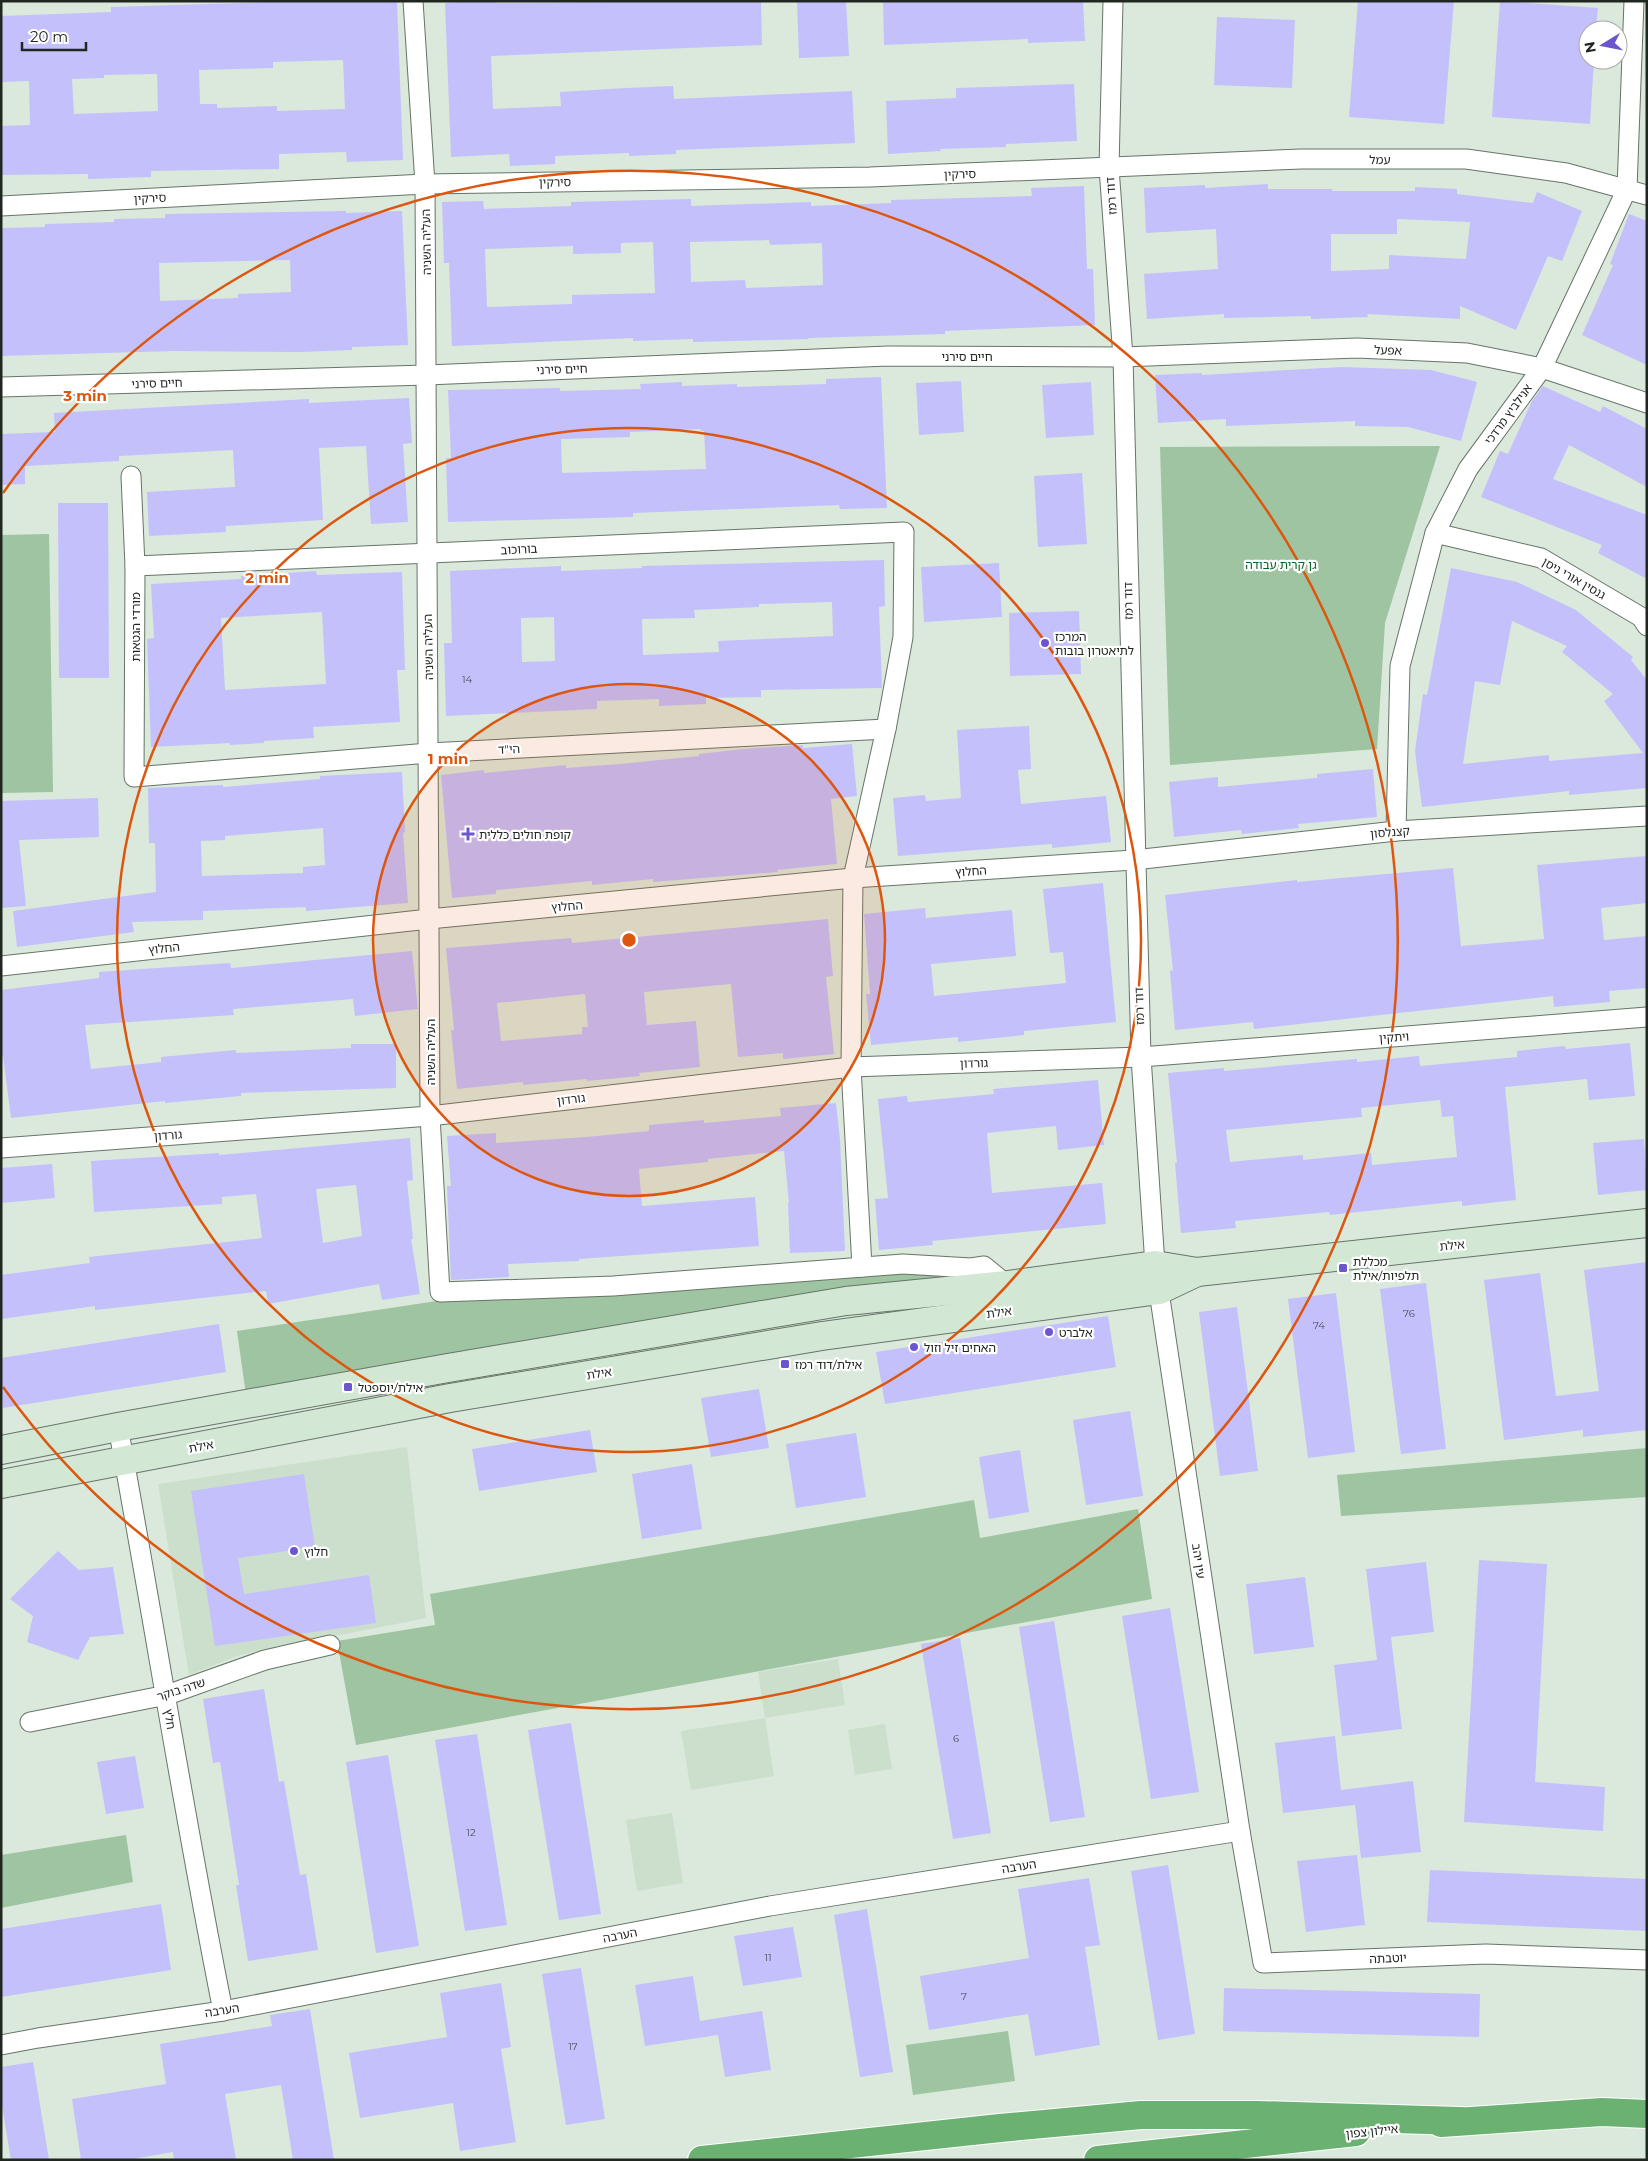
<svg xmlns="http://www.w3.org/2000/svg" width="1648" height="2161" font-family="Montserrat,'Noto Sans Hebrew',sans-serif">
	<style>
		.built { fill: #cbdfcc }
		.green { fill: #9ec4a1 }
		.building { fill: #c4c0fc; fill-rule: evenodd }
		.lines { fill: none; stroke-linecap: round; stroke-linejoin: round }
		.street-casing { stroke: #677468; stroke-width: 21 }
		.secondary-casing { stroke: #677468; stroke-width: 30 }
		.highway-casing { stroke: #fff; stroke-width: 30 }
		.street { stroke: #fff; stroke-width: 19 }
		.secondary { stroke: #d2e8d5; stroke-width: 28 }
		.highway { stroke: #6ab172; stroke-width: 28 }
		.ring { fill: none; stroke: #de560d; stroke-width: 2.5 }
		.poi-dot { fill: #6c56d0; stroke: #fff; stroke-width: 2 }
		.labels { text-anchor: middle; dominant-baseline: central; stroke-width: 4.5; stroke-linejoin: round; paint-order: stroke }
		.number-label { font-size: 10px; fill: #494c57 }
		.street-label { font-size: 12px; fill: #202620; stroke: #fff }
		.park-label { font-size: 12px; fill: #006721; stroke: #fff }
		.poi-label { font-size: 12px; fill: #202620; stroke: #fff; text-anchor: start }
		.centre { fill: #de560d; stroke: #fff; stroke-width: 2.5 }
		.ring-label { font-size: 15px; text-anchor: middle; font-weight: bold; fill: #de560d; stroke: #fff; stroke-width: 4.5; stroke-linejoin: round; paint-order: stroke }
	</style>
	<rect width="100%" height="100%" fill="#dae9db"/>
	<!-- built -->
	<g class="built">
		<polygon points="407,1447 426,1618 240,1655 189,1675 158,1484"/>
		<polygon points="838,1659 845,1705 765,1718 774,1776 691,1790 681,1731 765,1718 758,1672"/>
		<polygon points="885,1724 892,1769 855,1775 848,1730"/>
		<polygon points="672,1813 683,1883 637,1891 626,1820"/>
	</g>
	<!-- green -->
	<g class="green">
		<polygon points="1440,446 1385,623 1377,749 1170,765 1160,447"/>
		<polygon points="49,534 53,792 1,793 1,535"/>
		<polygon points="903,1269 980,1271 982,1283 246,1395 237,1331 477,1295"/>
		<polygon points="1647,1448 1647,1497 1341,1516 1337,1475"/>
		<polygon points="974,1500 980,1538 1138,1509 1152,1599 356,1745 337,1641 435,1625 430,1594"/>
		<polygon points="126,1835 133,1882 1,1908 1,1855"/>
		<polygon points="1008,2031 1015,2081 913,2095 906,2045"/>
	</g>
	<!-- building -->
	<g class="building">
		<path d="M304 1H397L403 160 347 162 346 152 279 154V169L151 171V177L88 179V174L1 175V126L30 125 29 81 1 82V16L111 12V7ZM343 60 345 109 277 111V106L217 108V104H200L199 70 273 68V62ZM157 74 158 111 74 114 72 79 104 78V75Z"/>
		<polygon points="479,1 496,1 496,3 761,1 762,45 491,56 493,109 561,106 560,92 626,88 673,86 674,99 852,91 855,143 676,150 676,154 629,156 629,153 555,156 555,164 510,166 509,154 451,157 445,3"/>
		<polygon points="797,1 846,1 849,56 799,58"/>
		<polygon points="883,1 1083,1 1085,41 1028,43 1028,39 884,45"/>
		<polygon points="1358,1 1454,1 1444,124 1349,117"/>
		<polygon points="1500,1 1598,8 1596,30 1588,30 1588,60 1594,60 1590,124 1492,117"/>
		<polygon points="1217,17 1295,20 1292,88 1214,85"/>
		<polygon points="1074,84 1077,141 1006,144 1006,147 940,149 941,151 888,154 886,101 956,98 956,88"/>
		<path d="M1268 184V189H1332V191H1415V187L1457 189V194L1533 203 1537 192 1582 211 1562 261 1548 256 1516 330 1460 306V319L1367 314 1368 317 1311 319V316L1224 318V314L1147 319 1144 274 1218 269 1216 229 1146 233 1144 188 1205 185V188ZM1397 219 1470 222 1466 259 1389 255V269L1331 271V234H1397Z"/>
		<path d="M1084 186 1087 269H1093L1095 325 945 331V334L808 338 809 339 693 342V339L633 341V338L452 346 449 263H444L442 202 483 201 484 209 571 206V202L691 199V206L811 202V206L891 203V200L1032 196 1031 188ZM769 240 770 245 822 243 823 285 746 288 745 280 691 282 690 242ZM653 242 655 293 572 295V304L487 307 485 249 573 246V254L621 253V243Z"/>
		<path d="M346 211V213L402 211 408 345 352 347V350L301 352 175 351 1 356V228L45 227V224L114 222V219L165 218V214ZM290 260 291 292 238 294V298L160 301 159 263Z"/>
		<polygon points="1629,214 1647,221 1647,365 1582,335 1613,265 1610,264"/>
		<polygon points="1342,367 1431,370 1477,382 1461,441 1408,427 1355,426 1355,421 1226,426 1226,419 1158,423 1155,375 1202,373 1202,375"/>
		<path d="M881 377 887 508 840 509 839 505 633 513V517L448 522 446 458H451L448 390 560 388V391L641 389 640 384 682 382V386L737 384V387L826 384V379ZM701 429V431H704L706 469 562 473 561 439 630 437V432Z"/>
		<polygon points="961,381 964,432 919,435 916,383"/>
		<polygon points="1091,382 1094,435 1046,438 1042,385"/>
		<polygon points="1543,386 1600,412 1603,406 1647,429 1647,487 1569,445 1553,479 1647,515 1647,579 1598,553 1602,545 1481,497 1500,451 1508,454 1532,401"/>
		<polygon points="409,398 412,443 403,444 408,522 371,524 366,446 319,448 323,520 226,526 226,532 149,536 147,492 235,487 233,450 119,456 119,461 25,466 25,484 1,485 1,434 55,432 54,413 309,399 309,403"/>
		<polygon points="1082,473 1087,544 1038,547 1034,476"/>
		<polygon points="58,503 108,503 109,678 59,678"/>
		<path d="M884 560 885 606 879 607 882 688 761 690V697L706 698V704L659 706V699L597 701V709L446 716 444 643H452L450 571 561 566V571L642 568V566ZM832 602 833 636 718 641 719 652 643 655 642 619 695 618 694 610 759 607V604ZM554 617 555 661 522 662 521 618Z"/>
		<polygon points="999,563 1002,617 924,622 921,567"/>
		<path d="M1451 568 1517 582 1576 610 1633 657 1631 660 1647 680V788L1569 795V791L1422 807 1415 751 1423 694 1427 695ZM1512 621 1567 646 1562 652 1613 694 1604 701 1643 753 1549 761V755L1463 764 1475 681 1500 685Z"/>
		<path d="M316 571 317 575 402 572 405 670H397L400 722 313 727 314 738 264 741V743L230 745V743L151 747 147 639 154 638 151 584 241 579V576ZM322 612 326 684 225 690 221 618Z"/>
		<polygon points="1079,611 1081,674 1010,676 1009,613"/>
		<polygon points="1029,726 1031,769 1018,770 1021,804 1106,796 1111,842 1052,848 1052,844 898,856 893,798 925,795 926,801 961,798 957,730"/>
		<polygon points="852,744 857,796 831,799 837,864 777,870 778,872 653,882 653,879 592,885 592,881 496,890 496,894 452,898 441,775 484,770 484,773 566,765 566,768 620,764 699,756 699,754 743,749 803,745 803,748"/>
		<polygon points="1373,769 1377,817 1298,824 1299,828 1242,834 1241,830 1174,837 1169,782 1218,777 1218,787 1317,778 1317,774"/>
		<path d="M402 772 405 832 403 833 408 903 306 911V907L203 911V920L132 922 134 932 17 947 13 911 156 892 155 843H149L148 788 223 785V787L320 779V776ZM323 828 325 865 303 867V873L202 876 201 841 225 840V836Z"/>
		<polygon points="98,798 99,837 19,840 26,906 1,908 1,801"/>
		<polygon points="1647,856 1647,903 1601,908 1604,940 1647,936 1647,988 1609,991 1610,1002 1554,1007 1553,996 1254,1029 1253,1022 1175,1030 1170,971 1173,970 1165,895 1297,880 1297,882 1453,868 1461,946 1544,939 1537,865"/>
		<polygon points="1103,883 1116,1022 1024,1031 1024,1035 958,1042 958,1037 871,1045 866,994 870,994 864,914 925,908 926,918 1012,910 1016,956 931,964 934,996 1066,983 1063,952 1050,953 1043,889"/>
		<path d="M828 919 833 976 826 977 834 1054 783 1059V1053L738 1057 731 984 644 992 647 1025 696 1021 700 1067 639 1073 640 1076 587 1081V1079L523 1085V1082L457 1089 451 1030H454L446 948 571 938 572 943ZM585 994 588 1027H582V1034L501 1041 497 1003Z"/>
		<polygon points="412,951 418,1009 355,1016 353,999 233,1009 234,1015 85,1025 91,1069 161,1062 161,1057 236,1050 236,1053 351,1048 351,1044 396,1044 396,1088 241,1093 241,1096 165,1103 165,1101 11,1118 3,1056 1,1056 1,990 99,978 99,972 230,963 231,968"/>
		<path d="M1630 1043 1635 1096 1589 1100 1587 1079 1505 1087 1516 1200 1462 1206V1201L1330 1215 1329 1212 1235 1221 1236 1228 1181 1233 1175 1163H1177L1168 1073 1224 1068V1071L1357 1059V1062L1419 1056 1420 1066 1517 1057V1051L1565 1046 1566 1049ZM1440 1100 1442 1117 1453 1116 1457 1157 1372 1165 1371 1153 1303 1160V1155L1230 1162 1226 1130 1362 1117 1361 1108Z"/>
		<polygon points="1098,1080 1104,1145 1058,1150 1056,1126 987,1133 992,1193 1102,1183 1106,1224 932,1241 933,1245 879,1250 875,1199 888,1198 878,1099 907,1096 908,1102 994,1094 993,1089"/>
		<polygon points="836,1103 840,1140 845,1251 790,1253 788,1203 789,1203 784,1151 708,1159 708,1162 639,1169 642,1206 755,1197 759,1246 579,1259 579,1261 508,1264 509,1277 451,1280 447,1186 451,1186 447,1136 496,1133 496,1143 586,1137 649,1131 649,1125 704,1120 704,1123 781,1116 780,1108"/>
		<path d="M410 1138 413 1180 407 1181 413 1239H411L420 1294 382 1300 379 1284 268 1304 266 1291 95 1310V1306L1 1319V1275L90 1263 89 1257 262 1238 256 1194 222 1197V1204L94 1212 91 1161 219 1153V1155ZM356 1185 362 1236 323 1243 316 1189Z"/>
		<polygon points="1644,1139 1647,1190 1598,1195 1593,1143"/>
		<polygon points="52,1164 55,1198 1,1203 1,1168"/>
		<polygon points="1647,1262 1647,1430 1583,1437 1583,1430 1504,1440 1484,1280 1540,1273 1556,1396 1599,1391 1584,1270"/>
		<polygon points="1426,1283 1446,1449 1401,1454 1380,1289"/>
		<polygon points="1336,1293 1355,1452 1308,1458 1288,1299"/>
		<polygon points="1237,1307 1258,1471 1220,1476 1199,1312"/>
		<polygon points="1108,1316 1116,1367 885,1404 876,1352"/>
		<polygon points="219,1324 226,1372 3,1408 1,1358"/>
		<polygon points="759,1389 769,1448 711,1457 701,1398"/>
		<polygon points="1130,1411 1143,1496 1086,1505 1073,1420"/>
		<polygon points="590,1430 597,1472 479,1491 472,1449"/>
		<polygon points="856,1433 866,1497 796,1508 786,1444"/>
		<polygon points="1020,1450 1029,1512 989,1519 979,1457"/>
		<polygon points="692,1464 702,1529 642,1539 632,1474"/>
		<polygon points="304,1474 315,1547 238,1558 244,1594 369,1575 376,1623 215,1646 191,1491"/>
		<polygon points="58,1551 79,1570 113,1567 124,1634 90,1637 78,1660 27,1642 33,1616 10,1599"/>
		<polygon points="1479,1560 1547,1564 1535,1782 1605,1787 1603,1831 1464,1822"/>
		<polygon points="1426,1562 1434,1632 1391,1637 1402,1729 1342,1736 1334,1665 1377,1660 1366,1569"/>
		<polygon points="1305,1577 1314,1647 1254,1654 1246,1584"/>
		<polygon points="1170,1608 1199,1792 1151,1799 1122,1616"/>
		<polygon points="1054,1621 1085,1817 1050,1822 1019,1627"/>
		<polygon points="960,1638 991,1833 953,1839 921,1644"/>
		<polygon points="264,1689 279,1782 284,1781 300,1875 306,1874 318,1950 248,1961 236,1885 239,1885 220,1762 213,1763 203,1699"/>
		<polygon points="571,1723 601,1914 559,1920 528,1730"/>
		<polygon points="477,1734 507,1925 465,1931 435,1740"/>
		<polygon points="1335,1736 1341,1790 1413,1781 1421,1852 1361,1858 1355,1805 1283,1813 1275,1743"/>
		<polygon points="388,1755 419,1946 376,1953 346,1762"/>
		<polygon points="135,1756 144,1808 106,1814 97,1762"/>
		<polygon points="1357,1855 1365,1925 1306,1932 1297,1861"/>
		<polygon points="1168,1865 1195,2034 1158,2040 1131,1871"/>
		<polygon points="1430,1870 1647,1879 1647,1931 1427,1922"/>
		<polygon points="1089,1878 1100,1945 1085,1947 1100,2045 1035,2056 1028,2014 929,2030 920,1976 1029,1958 1018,1889"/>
		<polygon points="161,1904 171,1970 1,1997 1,1929"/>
		<polygon points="867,1909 893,2072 860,2077 834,1915"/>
		<polygon points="793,1927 802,1977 743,1986 734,1936"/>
		<polygon points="581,1968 605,2119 566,2125 542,1974"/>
		<polygon points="693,1976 700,2021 762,2011 771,2070 725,2077 718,2035 645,2046 635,1985"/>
		<polygon points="501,1983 511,2047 501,2049 516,2142 460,2151 453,2103 360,2118 349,2053 447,2037 440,1993"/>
		<polygon points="1224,1988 1480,1994 1479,2037 1223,2031"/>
		<polygon points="310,2009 334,2160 293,2160 281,2085 225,2094 236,2160 174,2160 173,2152 127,2160 81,2160 72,2099 166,2084 160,2044 272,2026 270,2015"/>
		<polygon points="33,2062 49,2160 11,2160 1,2100 1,2067"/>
	</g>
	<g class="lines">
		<defs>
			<g id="street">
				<polyline points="413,1 425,184 430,1116 440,1292 613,1286 903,1264 971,1268 984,1266 1007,1285"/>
				<polyline points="1113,1 1109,168 1123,357 1141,1057 1155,1265 1240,1831 1263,1963 1486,1954 1647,1960"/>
				<polyline points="1,206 425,184 870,177 1301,159 1466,159 1566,173 1647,195"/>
				<polyline points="1,387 427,375 888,356 1123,357 1357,348 1467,353 1542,368 1647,403"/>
				<polyline points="131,476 135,566 134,777 429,753 886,729"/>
				<polyline points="1435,533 1541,558 1641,617 1647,626"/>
				<polyline points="135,566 904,532 903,637 886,729 853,878 851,1067 862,1267"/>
				<polyline points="1396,831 1400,666 1435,533 1468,469 1542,368 1627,189 1634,1"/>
				<polyline points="1,966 429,919 853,878 1134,860 1396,831 1647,816"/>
				<polyline points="1,1148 430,1116 851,1067 1141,1057 1647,1017"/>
				<path d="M118 1427C154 1621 184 1817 223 2011"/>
				<polyline points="30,1722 167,1695 265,1660 330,1645"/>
				<polyline points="1,2045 38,2038 223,2011 770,1906 1240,1831"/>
			</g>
			<g id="secondary">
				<polyline points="1,1450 118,1427 448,1368 846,1301 1007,1285 1155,1265 1197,1272 1647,1223"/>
				<polyline points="1,1484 450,1398 822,1336 1159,1290 1197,1272"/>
			</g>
			<g id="highway">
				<polyline points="1441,2123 1602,2112 1647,2114"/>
				<polyline points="702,2160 1000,2128 1141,2115 1258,2115 1460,2121"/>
				<polyline points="1098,2160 1356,2132"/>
			</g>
		</defs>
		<!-- street casing -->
		<use href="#street" class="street-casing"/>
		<!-- secondary casing -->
		<use href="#secondary" class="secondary-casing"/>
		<!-- highway casing -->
		<use href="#highway" class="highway-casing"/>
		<!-- street -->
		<use href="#street" class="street"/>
		<!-- secondary -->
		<use href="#secondary" class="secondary"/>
		<!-- highway -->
		<use href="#highway" class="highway"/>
	</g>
	<!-- distance rings -->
	<circle cx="629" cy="940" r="256" fill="#de560d" fill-opacity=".12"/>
	<g class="ring">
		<circle cx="629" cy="940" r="256"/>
		<circle cx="629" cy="940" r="512"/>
		<path d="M3 493A769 769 0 1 1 3 1387"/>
	</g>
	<!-- markers -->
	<g class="poi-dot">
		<circle cx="1045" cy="643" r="5"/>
		<path d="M465.5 826.5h5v5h5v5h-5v5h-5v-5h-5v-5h5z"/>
		<rect x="1338" y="1263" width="10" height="10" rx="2.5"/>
		<circle cx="1049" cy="1332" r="5"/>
		<circle cx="914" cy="1347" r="5"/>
		<rect x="780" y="1359" width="10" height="10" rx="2.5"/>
		<rect x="343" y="1382" width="10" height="10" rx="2.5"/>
		<circle cx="294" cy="1551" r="5"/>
	</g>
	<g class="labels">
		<!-- number labels -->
		<g class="number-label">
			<text x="467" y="679">14</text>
			<text x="1409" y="1313">76</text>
			<text x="1319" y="1325">74</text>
			<text x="956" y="1738">6</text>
			<text x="471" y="1832">12</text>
			<text x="768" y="1957">11</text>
			<text x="964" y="1996">7</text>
			<text x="573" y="2046">17</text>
		</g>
		<!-- street labels -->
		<g class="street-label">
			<text x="1380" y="159">עמל</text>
			<text transform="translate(960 174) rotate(-2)">סירקין</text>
			<text transform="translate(555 182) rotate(-1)">סירקין</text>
			<text transform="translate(1111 196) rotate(-94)">דוד רמז</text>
			<text transform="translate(150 198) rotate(-3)">סירקין</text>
			<text transform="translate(426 242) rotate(-91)">העליה השניה</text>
			<text transform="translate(1388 350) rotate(2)">אפעל</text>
			<text x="967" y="356">חיים סירני</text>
			<text transform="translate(562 369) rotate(-2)">חיים סירני</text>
			<text transform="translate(157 383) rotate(-2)">חיים סירני</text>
			<text transform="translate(1508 414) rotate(-54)">אנילביץ מרדכי</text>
			<text transform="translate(519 549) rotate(-3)">בורוכוב</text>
			<text transform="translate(1574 578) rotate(30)">גנסין אורי ניסן</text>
			<text transform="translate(1128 601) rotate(-91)">דוד רמז</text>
			<text transform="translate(135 627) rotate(-90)">מורדי הגטאות</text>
			<text transform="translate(428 647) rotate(-91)">העליה השניה</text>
			<text transform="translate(509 749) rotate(-3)">הי"ד</text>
			<text transform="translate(1390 832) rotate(-5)">קצנלסון</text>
			<text transform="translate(971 871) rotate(-4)">החלוץ</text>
			<text transform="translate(567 906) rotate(-5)">החלוץ</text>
			<text transform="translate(164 948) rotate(-6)">החלוץ</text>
			<text transform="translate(1139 1006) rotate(-92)">דוד רמז</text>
			<text transform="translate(1394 1037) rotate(-4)">ויתקין</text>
			<text transform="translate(430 1052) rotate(-90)">העליה השניה</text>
			<text transform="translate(974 1063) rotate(-2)">גורדון</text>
			<text transform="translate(571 1099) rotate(-7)">גורדון</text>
			<text transform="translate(168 1135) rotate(-4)">גורדון</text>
			<text transform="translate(1452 1245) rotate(-6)">אילת</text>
			<text transform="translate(999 1312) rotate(-8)">אילת</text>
			<text transform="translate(599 1373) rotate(-9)">אילת</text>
			<text transform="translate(201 1446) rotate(-11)">אילת</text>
			<text transform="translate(1199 1561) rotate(82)">עין יהב</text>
			<text transform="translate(181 1689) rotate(-18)">שדה בוקר</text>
			<text transform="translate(170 1719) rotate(81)">חלץ</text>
			<text transform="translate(1019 1866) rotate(-9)">הערבה</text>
			<text transform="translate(620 1935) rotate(-11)">הערבה</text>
			<text transform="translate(1388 1958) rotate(-2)">יוטבתה</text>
			<text transform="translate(222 2010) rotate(-9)">הערבה</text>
			<text transform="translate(1372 2131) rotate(-6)">איילון צפון</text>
		</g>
		<!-- park labels -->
		<g class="park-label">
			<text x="1281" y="564">גן קרית עבודה</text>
		</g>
		<!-- poi labels -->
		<g class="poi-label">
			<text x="1055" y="636">המרכז<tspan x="1055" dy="14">לתיאטרון בובות</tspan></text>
			<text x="479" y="834">קופת חולים כללית</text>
			<text x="1353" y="1261">מכללת<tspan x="1353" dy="14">תלפיות/אילת</tspan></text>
			<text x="1059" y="1332">אלברט</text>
			<text x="924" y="1347">האחים זיל וזול</text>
			<text x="795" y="1364">אילת/דוד רמז</text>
			<text x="358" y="1387">אילת/יוספטל</text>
			<text x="304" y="1551">חלוץ</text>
		</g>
	</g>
	<circle cx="629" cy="940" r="8" class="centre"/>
	<g class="ring-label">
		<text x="85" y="401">3 min</text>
		<text x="267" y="583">2 min</text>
		<text x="448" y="764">1 min</text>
	</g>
	<!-- border -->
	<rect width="1648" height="2161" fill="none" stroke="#202620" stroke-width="5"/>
	<!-- north arrow -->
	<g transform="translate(1603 45) rotate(260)"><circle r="24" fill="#ffffff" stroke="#a6a8a6"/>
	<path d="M0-4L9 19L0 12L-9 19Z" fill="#6c56d0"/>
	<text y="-8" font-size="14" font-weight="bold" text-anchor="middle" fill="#202620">N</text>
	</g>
	<!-- scale -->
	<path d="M22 42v8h64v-8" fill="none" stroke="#202620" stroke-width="2.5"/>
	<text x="30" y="42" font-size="15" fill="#202620" stroke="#ffffff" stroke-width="4" paint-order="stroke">20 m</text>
</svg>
